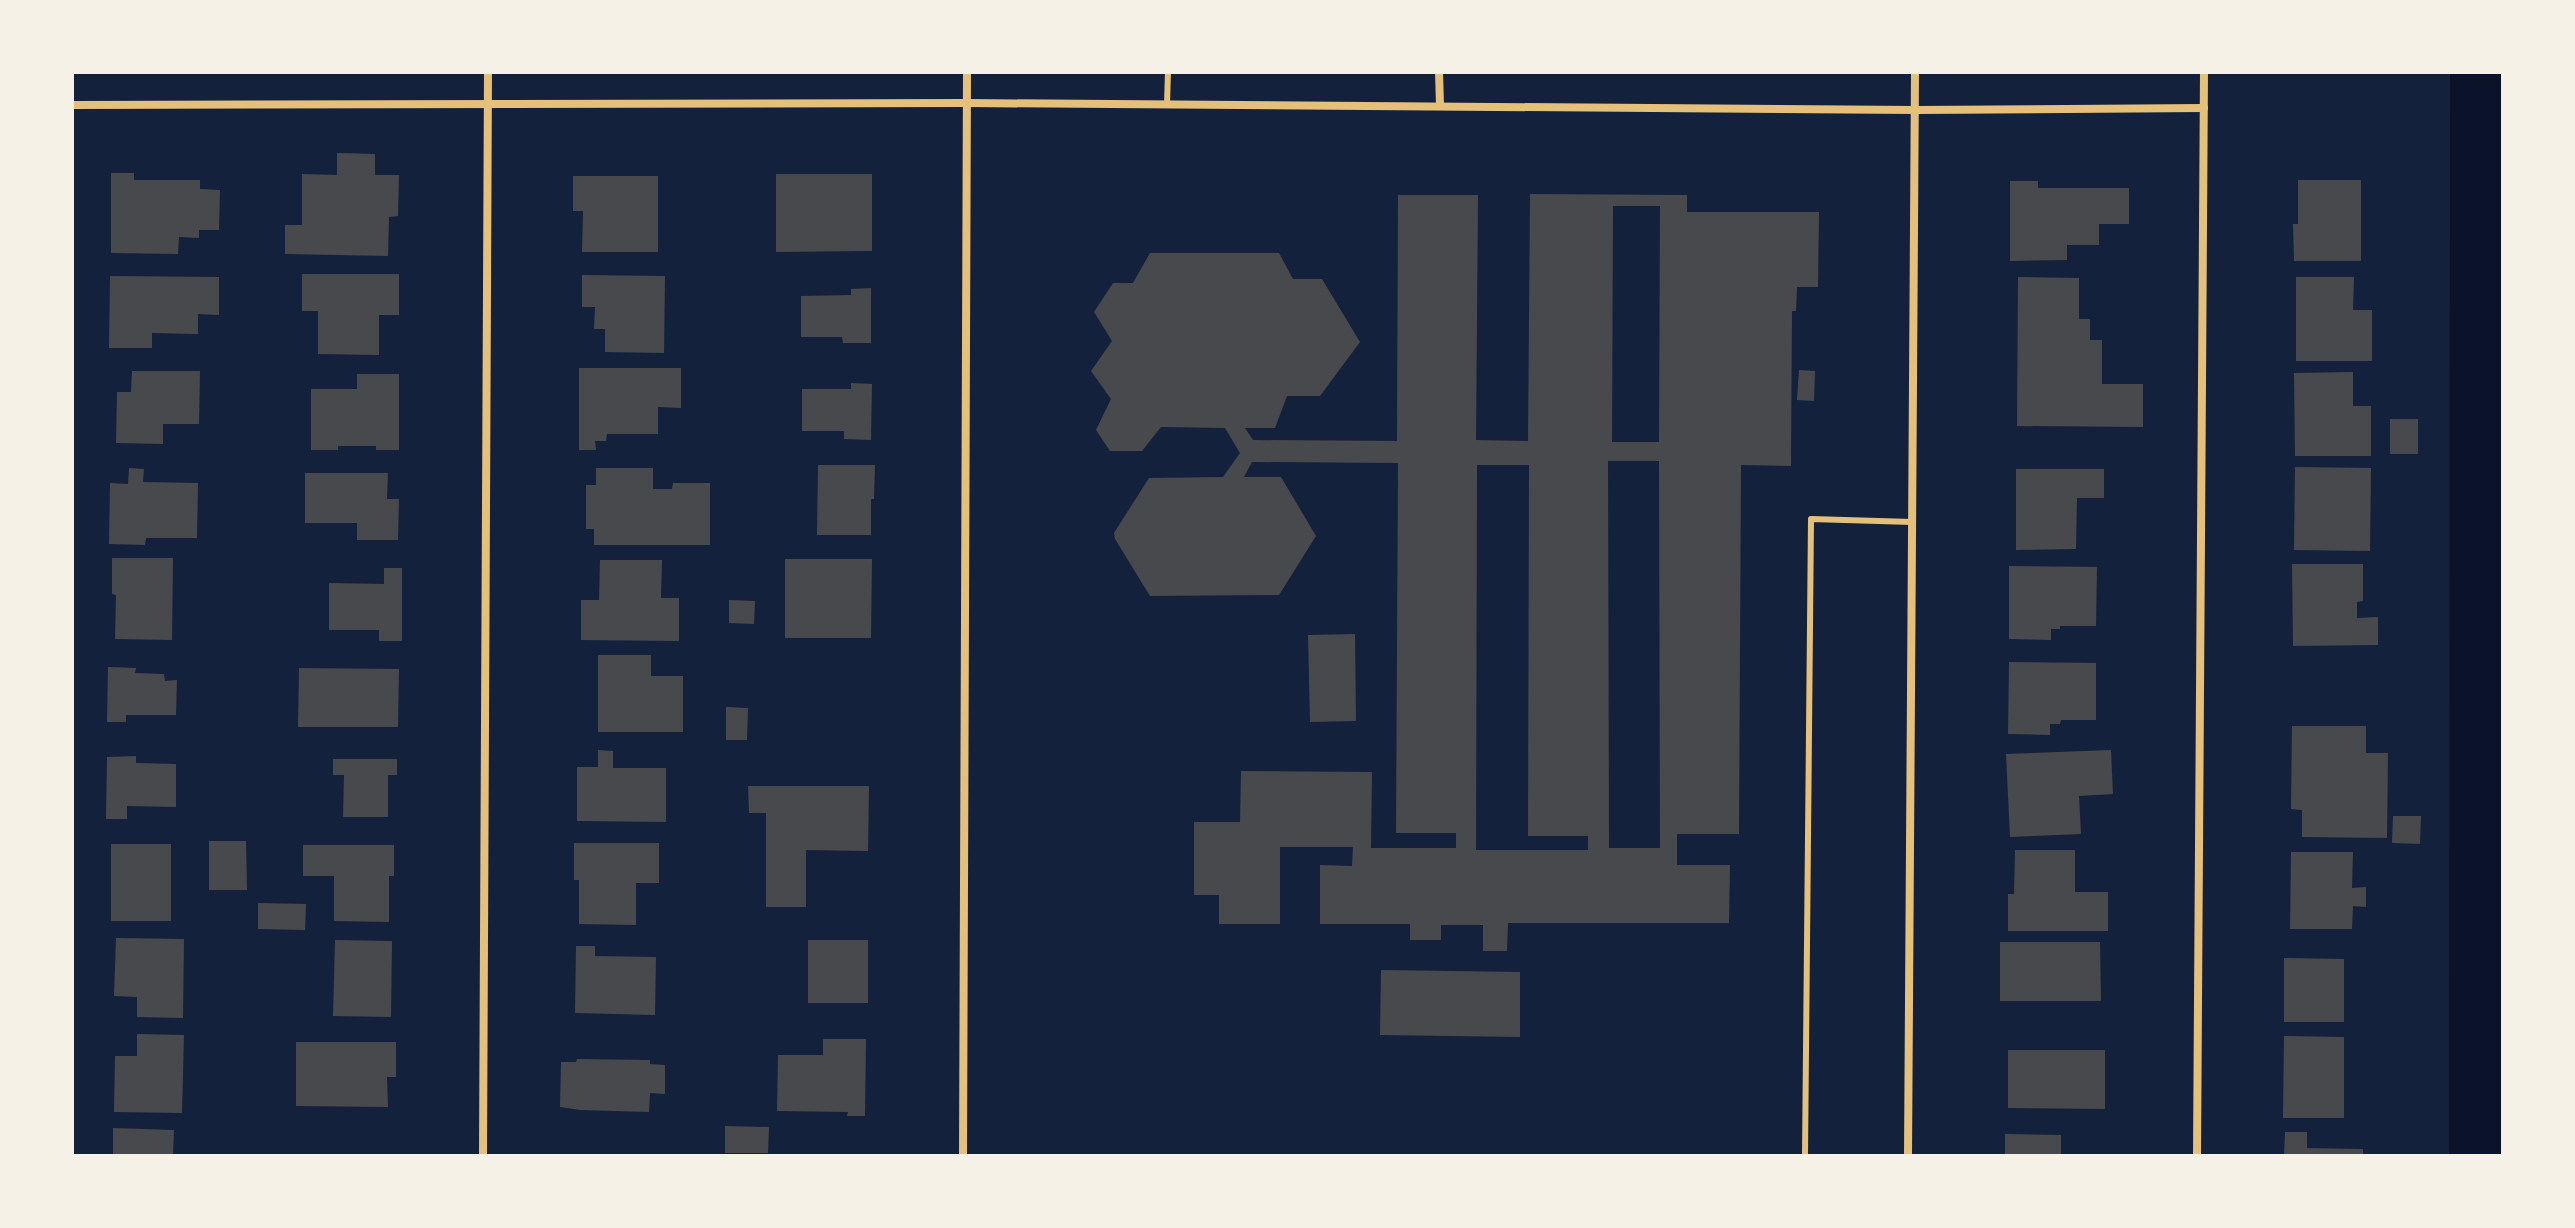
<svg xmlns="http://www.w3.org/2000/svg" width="2575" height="1228" font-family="'Space Grotesk',sans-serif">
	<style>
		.water { fill: #0b132b }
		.building { fill: #48494c; fill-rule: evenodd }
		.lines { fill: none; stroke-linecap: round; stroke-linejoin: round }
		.service { stroke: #e5c07b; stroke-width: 6 }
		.minor { stroke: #e5c07b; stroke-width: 8 }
	</style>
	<rect width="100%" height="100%" fill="#14213d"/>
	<!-- water -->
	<polygon class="water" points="2450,72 2503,72 2503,1156 2449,1156"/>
	<!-- building -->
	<g class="building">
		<polygon points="337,153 375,154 375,175 399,175 398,216 389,217 388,256 285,254 285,225 302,225 302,174 337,175"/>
		<polygon points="111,173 134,173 134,180 200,180 200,189 220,190 219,230 199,230 199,238 179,237 178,254 111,253"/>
		<polygon points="776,174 872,174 872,251 776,252"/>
		<polygon points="573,176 658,176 658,252 582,252 583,211 573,211"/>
		<polygon points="2298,180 2361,180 2361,261 2294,261 2293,224 2298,224"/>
		<polygon points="2010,181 2038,181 2038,188 2129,188 2129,224 2099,224 2099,245 2067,245 2067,260 2010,261"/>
		<path d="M1530 194 1687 195V212H1819L1818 287H1797L1796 311H1792L1791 466 1741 465 1739 834H1677V865H1730L1729 923H1508L1507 951H1483V925H1441V940H1410V924H1320V865L1352 866 1353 847H1280V924H1219V895H1194V822H1240L1241 771 1372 772 1371 848H1456V833H1396L1398 463 1252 462 1244 477H1281L1316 536 1279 595 1150 596 1115 539 1114 533 1149 478 1223 477 1240 453 1225 428 1161 427 1142 451H1110L1096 430 1111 399 1091 371 1112 341 1094 312 1113 283H1133L1150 253H1279L1293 279H1322L1360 342 1320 396H1287L1275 428H1245L1253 440 1397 441 1398 195H1478L1476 440 1528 441ZM1613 206H1660L1659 442H1612ZM1608 461H1659L1660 848H1609ZM1477 465H1529L1528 836H1588V850H1476Z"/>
		<polygon points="302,274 399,274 399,315 379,315 379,355 318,354 318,311 302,311"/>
		<polygon points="582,275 665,276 664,353 605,352 605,329 594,329 595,307 582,307"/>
		<polygon points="110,276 219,277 219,315 198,314 198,334 152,333 152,348 109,348"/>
		<polygon points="2018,277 2079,278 2079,319 2090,319 2090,340 2102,340 2102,384 2143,384 2143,427 2017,426"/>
		<polygon points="2296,277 2354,277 2353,310 2372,310 2372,361 2296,361"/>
		<polygon points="871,288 871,343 843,343 842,337 801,337 801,296 851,295 851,289"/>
		<polygon points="579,368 681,368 681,408 658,407 658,434 607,434 606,441 595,441 596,450 579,450"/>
		<polygon points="1799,370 1815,371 1814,401 1797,400"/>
		<polygon points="132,371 200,371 199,424 163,424 163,444 116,443 117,392 131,392"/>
		<polygon points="2353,372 2353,406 2371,406 2371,456 2295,456 2294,373"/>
		<polygon points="357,374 399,374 399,450 376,450 376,446 338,446 338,450 311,450 311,389 357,389"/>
		<polygon points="851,383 872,384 871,440 844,439 844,431 802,431 802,389 851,389"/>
		<rect x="2390" y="419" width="28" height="35"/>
		<polygon points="818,465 875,465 874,499 871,499 871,535 817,535"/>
		<polygon points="2295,467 2371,468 2370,551 2294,550"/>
		<polygon points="129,468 144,469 143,482 198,483 197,538 146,538 145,545 109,544 110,483 128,484"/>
		<polygon points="596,468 653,468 653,489 672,489 673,483 710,483 710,545 594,545 594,529 586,529 586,485 596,485"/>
		<polygon points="2016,469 2104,469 2104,498 2077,498 2076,549 2016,550"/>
		<polygon points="305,473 388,473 387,499 399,499 398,540 357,540 357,523 305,523"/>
		<polygon points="112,558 173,558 172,640 115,639 116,595 112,594"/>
		<polygon points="785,559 872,559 871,638 785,638"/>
		<polygon points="600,560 662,560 661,598 679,598 679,641 581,640 581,600 599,600"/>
		<polygon points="2292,564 2363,564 2363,601 2357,602 2357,618 2378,617 2378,645 2293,646"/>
		<polygon points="2009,566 2097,567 2096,626 2060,626 2060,629 2051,629 2051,640 2009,639"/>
		<polygon points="384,568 402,568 402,641 379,641 379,630 329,630 329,583 384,584"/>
		<polygon points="729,600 755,601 754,624 729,623"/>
		<polygon points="1355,634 1356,721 1310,722 1308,635"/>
		<polygon points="598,655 651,655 651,676 683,676 683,732 598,732"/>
		<polygon points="2009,662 2096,663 2096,720 2061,720 2060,724 2050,724 2050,735 2008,734"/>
		<polygon points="108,667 136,668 135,673 164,674 165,681 177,680 176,715 126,715 126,722 107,722"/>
		<polygon points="299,668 399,669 398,727 298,727"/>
		<polygon points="726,707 748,708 747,740 726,740"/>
		<polygon points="2292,726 2366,726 2366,753 2388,753 2387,838 2302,837 2302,810 2291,809"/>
		<polygon points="598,750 613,751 613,768 666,768 666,822 577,821 577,767 598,767"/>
		<polygon points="2111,750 2113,794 2079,796 2081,834 2010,837 2006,754"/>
		<polygon points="136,756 136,763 176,764 176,807 127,806 127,819 106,819 107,757"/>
		<polygon points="333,759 397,759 397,775 388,775 388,817 343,817 344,775 333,775"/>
		<polygon points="748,786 869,786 868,851 806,850 806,907 766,907 766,813 749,813"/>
		<polygon points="2393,816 2421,816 2420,844 2392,843"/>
		<polygon points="209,841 246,841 247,890 209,890"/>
		<polygon points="574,843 659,843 659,883 636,883 636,925 579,924 579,880 574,880"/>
		<rect x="111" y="844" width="60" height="77"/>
		<polygon points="303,845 394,845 394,876 389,876 389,922 334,921 334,876 303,876"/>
		<polygon points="2015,850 2075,850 2075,892 2108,892 2108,931 2008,931 2008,894 2014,894"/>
		<polygon points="2291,852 2353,852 2352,888 2366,887 2366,907 2353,906 2352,929 2290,929"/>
		<polygon points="258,903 306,904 305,930 258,929"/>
		<polygon points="116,938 184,939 183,1018 137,1017 137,997 114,996"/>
		<polygon points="335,940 392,941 391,1017 333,1016"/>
		<rect x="808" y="940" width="60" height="63"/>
		<polygon points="2000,942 2100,942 2101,1001 2000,1001"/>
		<polygon points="576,946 595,946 595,956 656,957 655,1015 575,1013"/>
		<polygon points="2284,958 2344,959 2344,1022 2284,1022"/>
		<polygon points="1381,970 1520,972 1520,1037 1380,1035"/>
		<polygon points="137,1034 184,1035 182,1113 114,1112 115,1056 137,1056"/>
		<polygon points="2284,1036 2344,1037 2344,1118 2283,1118"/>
		<polygon points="823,1039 866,1039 865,1116 847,1116 848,1112 777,1111 778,1055 823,1055"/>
		<polygon points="296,1042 396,1042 396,1077 387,1077 388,1107 296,1106"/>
		<polygon points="2008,1050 2105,1050 2105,1109 2008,1108"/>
		<polygon points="577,1059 650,1060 650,1064 665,1065 665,1094 650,1093 649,1112 580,1110 560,1107 561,1062 576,1062"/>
		<polygon points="725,1126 769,1127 768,1153 725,1153"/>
		<polygon points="113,1128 174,1130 173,1156 113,1156"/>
		<polygon points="2285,1132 2307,1132 2307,1148 2363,1149 2363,1156 2284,1156"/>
		<polygon points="2005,1134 2061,1135 2061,1156 2005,1156"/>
	</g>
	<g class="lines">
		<!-- service -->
		<g class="service">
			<polyline points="1167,104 1168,72"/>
			<polyline points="1805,1156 1811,519 1912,522"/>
		</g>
		<!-- minor -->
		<g class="minor">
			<polyline points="1439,72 1440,105"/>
			<polyline points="72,105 967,103 1915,110 2204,108"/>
			<polyline points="483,1156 488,72"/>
			<polyline points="963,1156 967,72"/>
			<polyline points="1908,1156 1915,72"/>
			<polyline points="2197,1156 2204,72"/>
		</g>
	</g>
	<!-- border -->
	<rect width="2575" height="1228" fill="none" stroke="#f6f1e7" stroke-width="148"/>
</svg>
